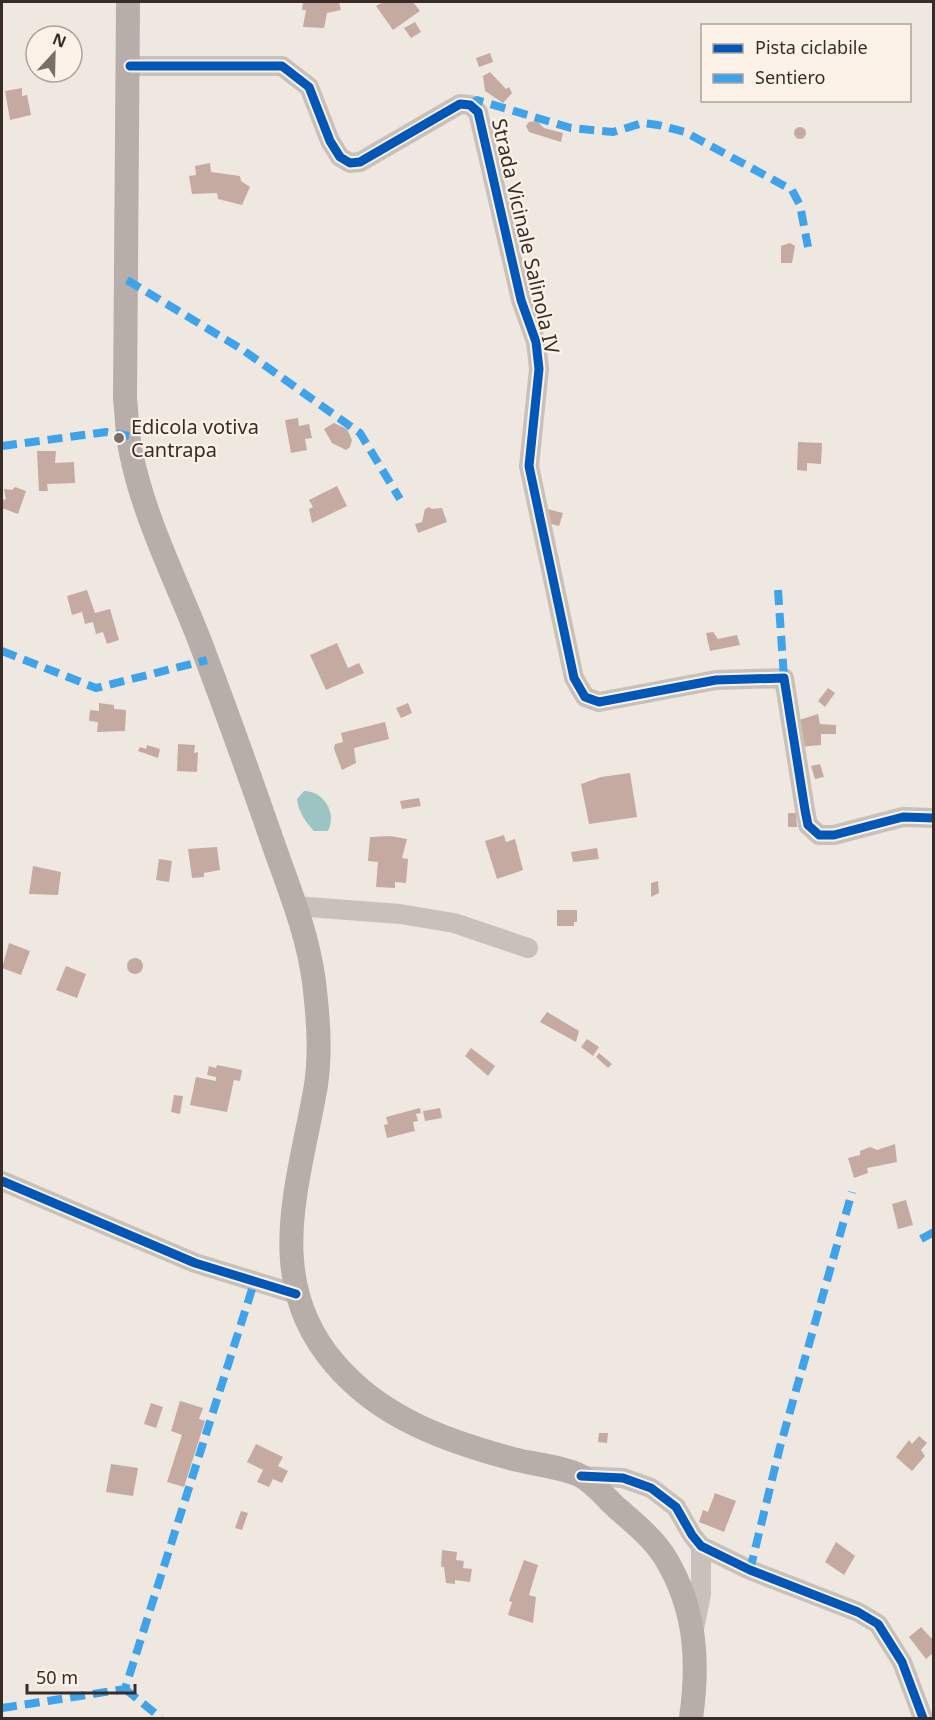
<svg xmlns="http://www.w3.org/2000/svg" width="935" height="1720" font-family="'Noto Sans',sans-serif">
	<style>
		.water { fill: #9bc4c2 }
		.building { fill: #c5aaa1 }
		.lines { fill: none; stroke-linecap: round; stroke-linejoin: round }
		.minor { stroke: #c8c0b9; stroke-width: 20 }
		.major { stroke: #b7aea9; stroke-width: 24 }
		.quiet { stroke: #3fa3eb; stroke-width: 8; stroke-dasharray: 15 8; stroke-linecap: butt }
		.cycleway-casing { stroke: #fcf2e8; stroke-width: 13 }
		.cycleway { stroke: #0057b8; stroke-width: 9 }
		.poi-dot { fill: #796e68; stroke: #fcf2e8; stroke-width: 2 }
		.labels { text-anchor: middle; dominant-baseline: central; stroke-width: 4.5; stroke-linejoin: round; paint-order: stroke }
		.street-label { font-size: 20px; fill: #392c27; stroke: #fcf2e8 }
		.poi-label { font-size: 20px; fill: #392c27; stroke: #fcf2e8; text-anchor: start }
	</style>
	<rect width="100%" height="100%" fill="#efe8e1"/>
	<!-- water -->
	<path class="water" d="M304 791C324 791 337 813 328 831H314C306 823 298 811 297 799Z"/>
	<!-- building -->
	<g class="building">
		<polygon points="303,2 339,2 341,10 327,13 324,28 303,27 306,10 302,10"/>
		<polygon points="383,2 413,2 420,11 393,30 376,6"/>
		<polygon points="415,22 421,32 411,38 404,28"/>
		<polygon points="490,53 493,62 479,67 476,58"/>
		<polygon points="490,72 506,89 509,87 512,93 503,103 485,91 483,76"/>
		<polygon points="22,88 22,96 27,95 31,115 10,120 5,91"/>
		<polygon points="537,121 544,128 563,133 561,142 529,132 526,126 529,122"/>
		<circle cx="800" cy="133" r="6"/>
		<polygon points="210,163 211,172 240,176 241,181 250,187 242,205 218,199 217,193 192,194 189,176 196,175 195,166"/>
		<polygon points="790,243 795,246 792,263 781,263 781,246"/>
		<polygon points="298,418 299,426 309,424 312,438 305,439 307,450 291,453 285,420"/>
		<polygon points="334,423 347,429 352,440 350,447 346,450 332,443 324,429"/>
		<polygon points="798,442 822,443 821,464 807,463 807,471 797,470"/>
		<polygon points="37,451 56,451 55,463 74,462 75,483 47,484 48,491 39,491"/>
		<polygon points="337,486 347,506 312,523 309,509 313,507 309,500"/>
		<polygon points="15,487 26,491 18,514 2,508 2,499 6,500 4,489 12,490"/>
		<polygon points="430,507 431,509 442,508 447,522 418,533 415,524 422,522 425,509"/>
		<polygon points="547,509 563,513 559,526 544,522"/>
		<polygon points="87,590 95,613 110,609 119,640 107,644 103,632 96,634 93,622 85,624 82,612 72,615 67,596"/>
		<polygon points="713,632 718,639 737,635 740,645 710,651 706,633"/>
		<polygon points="337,643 348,668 359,663 364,673 326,690 310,655"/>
		<polygon points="828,688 835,693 825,707 818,701"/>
		<polygon points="99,703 114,705 114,709 126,710 125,731 97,732 98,722 89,721 90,710 99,711"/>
		<polygon points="408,703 412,713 401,718 396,708"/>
		<polygon points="818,714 820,724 836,725 836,734 821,734 821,745 799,747 796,721"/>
		<polygon points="385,722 389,739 354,748 356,763 342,770 334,749 335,744 343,742 341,733"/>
		<polygon points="178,744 195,745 194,753 198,752 197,772 177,771"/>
		<polygon points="147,745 160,749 158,758 138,751 140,747 146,749"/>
		<polygon points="820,764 824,777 815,779 811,766"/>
		<polygon points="630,773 637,817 589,824 581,784 601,777"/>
		<polygon points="419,798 421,806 402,809 400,801"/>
		<polygon points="788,813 796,813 797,827 788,827"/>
		<polygon points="504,835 506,842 515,839 523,870 497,879 485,841"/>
		<polygon points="390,836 407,839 402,858 408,859 406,883 395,882 395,888 376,887 378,862 368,861 370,837"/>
		<polygon points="217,847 220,870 204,873 204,877 192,878 188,849"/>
		<polygon points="597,848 599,859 573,862 571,852"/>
		<polygon points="159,859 172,861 169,882 156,880"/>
		<polygon points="33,866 61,872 58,895 29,894"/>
		<polygon points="658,881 659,893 651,897 651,883"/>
		<polygon points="557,910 577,910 577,922 574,922 574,926 557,926"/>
		<polygon points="9,943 30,951 21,975 2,968"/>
		<circle cx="135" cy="966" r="8"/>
		<polygon points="66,966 86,974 77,998 56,990"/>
		<polygon points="547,1012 579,1031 576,1042 540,1022"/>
		<polygon points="587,1039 599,1047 593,1056 581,1047"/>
		<polygon points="471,1048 495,1066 488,1076 465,1056"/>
		<polygon points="599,1053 612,1064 608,1068 596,1057"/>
		<polygon points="217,1065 242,1070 240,1081 234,1080 227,1112 190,1105 196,1077 216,1081 216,1077 207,1075 209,1066 216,1068"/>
		<polygon points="174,1095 183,1096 180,1114 171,1112"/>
		<polygon points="420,1108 421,1113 416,1114 418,1121 413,1122 415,1131 387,1138 384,1125 388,1124 386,1117"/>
		<polygon points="440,1108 442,1118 425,1121 423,1111"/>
		<polygon points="895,1144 897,1162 867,1168 868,1173 854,1178 848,1158 860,1155 860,1151 870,1147 877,1150"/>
		<polygon points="906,1200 913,1225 898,1229 892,1204"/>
		<polygon points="180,1401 203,1408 199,1419 205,1421 184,1487 167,1482 182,1435 171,1431"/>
		<polygon points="151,1403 163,1407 156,1428 144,1424"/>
		<polygon points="599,1433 608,1433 607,1443 598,1442"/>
		<polygon points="919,1436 927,1443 921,1450 925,1456 912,1471 896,1457 909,1440 912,1444"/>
		<polygon points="256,1444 283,1457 278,1466 288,1471 282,1483 273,1479 269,1487 257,1482 263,1470 247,1462"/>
		<polygon points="111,1464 138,1468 133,1496 106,1492"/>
		<polygon points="715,1493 736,1501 724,1532 699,1522 703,1510 708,1512"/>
		<polygon points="241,1511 248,1513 242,1530 235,1528"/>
		<polygon points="836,1542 855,1556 844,1575 825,1562"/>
		<polygon points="442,1550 457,1552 456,1560 464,1561 463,1568 472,1569 470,1582 455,1580 455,1584 446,1583 444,1567 441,1567"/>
		<polygon points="524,1560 538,1565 529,1595 536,1597 533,1623 508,1615 512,1602 509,1601"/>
		<polygon points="921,1627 933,1640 933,1653 926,1659 909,1637"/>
	</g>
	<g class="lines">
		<!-- minor -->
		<g class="minor">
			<polyline points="130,66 282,66 309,87 330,141 340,157 350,163 360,162 460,104 470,105 478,112 521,300 536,342 539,369 529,466 574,678 585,697 599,702 716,680 784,678 805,810 808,825 819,835 834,835 903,817 934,818"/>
			<polyline points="295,906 400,914 454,923 528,948"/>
			<polyline points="2,1181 195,1263 296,1294"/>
			<polyline points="581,1476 623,1478 651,1488 676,1507 692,1535 701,1546 750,1570 858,1612 878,1624 902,1662 923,1718"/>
			<polyline points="694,1629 701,1594 701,1546"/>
		</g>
		<!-- major -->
		<path class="major" d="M128 2 125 398C127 416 127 436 131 453 144 517 175 578 199 639 225 707 250 777 274 846 290 891 308 935 314 982 318 1016 321 1051 316 1085 300 1181 261 1279 335 1364 381 1418 446 1441 513 1459 532 1464 564 1467 581 1476 594 1483 606 1498 617 1508 633 1522 655 1540 666 1559 696 1609 699 1662 691 1718"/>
		<!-- quiet -->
		<g class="quiet">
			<polyline points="470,105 477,100 571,128 613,132 643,123 658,125 685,132 792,190 800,205 808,247"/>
			<polyline points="127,280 243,350 360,433 400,499"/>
			<polyline points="2,446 106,432 129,436"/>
			<polyline points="778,590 784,678"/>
			<polyline points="2,651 96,688 207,660"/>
			<polyline points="921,1239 934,1232"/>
			<polyline points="750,1570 780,1447 852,1192"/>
			<polyline points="125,1689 161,1718"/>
			<polyline points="2,1708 125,1689 254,1283"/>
		</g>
		<defs>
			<g id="cycleway">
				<polyline points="130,66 282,66 309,87 330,141 340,157 350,163 360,162 460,104 470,105 478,112 521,300 536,342 539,369 529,466 574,678 585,697 599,702 716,680 784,678 805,810 808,825 819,835 834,835 903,817 934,818"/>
				<polyline points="2,1181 195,1263 296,1294"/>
				<polyline points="581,1476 623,1478 651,1488 676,1507 692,1535 701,1546 750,1570 858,1612 878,1624 902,1662 923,1718"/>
			</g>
		</defs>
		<!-- cycleway casing -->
		<use href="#cycleway" class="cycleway-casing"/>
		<!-- cycleway -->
		<use href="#cycleway" class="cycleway"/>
	</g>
	<!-- markers -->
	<circle class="poi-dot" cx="119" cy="438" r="6"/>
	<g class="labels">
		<!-- street labels -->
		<g class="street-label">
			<text transform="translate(526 236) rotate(77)">Strada Vicinale Salinola IV</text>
		</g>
		<!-- poi labels -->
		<g class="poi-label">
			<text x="131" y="426">Edicola votiva<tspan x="131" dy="23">Cantrapa</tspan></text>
		</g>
	</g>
	<!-- border -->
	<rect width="935" height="1720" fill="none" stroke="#392c27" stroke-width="6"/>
	<!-- legend -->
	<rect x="701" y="24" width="210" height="78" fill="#fcf2e8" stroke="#aea39b" stroke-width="1.5"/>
	<rect x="713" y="44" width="30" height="9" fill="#0057b8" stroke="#aea39b" stroke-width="1.5"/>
	<text x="755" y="54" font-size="18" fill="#392c27">Pista ciclabile</text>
	<rect x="713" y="74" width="30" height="9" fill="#3fa3eb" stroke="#aea39b" stroke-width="1.5"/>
	<text x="755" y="84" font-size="18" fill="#392c27">Sentiero</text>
	<!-- north arrow -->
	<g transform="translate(54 54) rotate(22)"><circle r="28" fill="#fcf2e8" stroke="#aea39b" stroke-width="1.5"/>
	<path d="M0-4.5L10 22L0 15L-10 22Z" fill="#796e68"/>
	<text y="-9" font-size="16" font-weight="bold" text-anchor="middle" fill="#392c27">N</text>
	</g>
	<!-- scale -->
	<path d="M27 1684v9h108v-9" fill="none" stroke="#392c27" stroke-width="3"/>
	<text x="36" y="1684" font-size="18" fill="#392c27" stroke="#fcf2e8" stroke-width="4.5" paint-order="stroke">50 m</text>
</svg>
